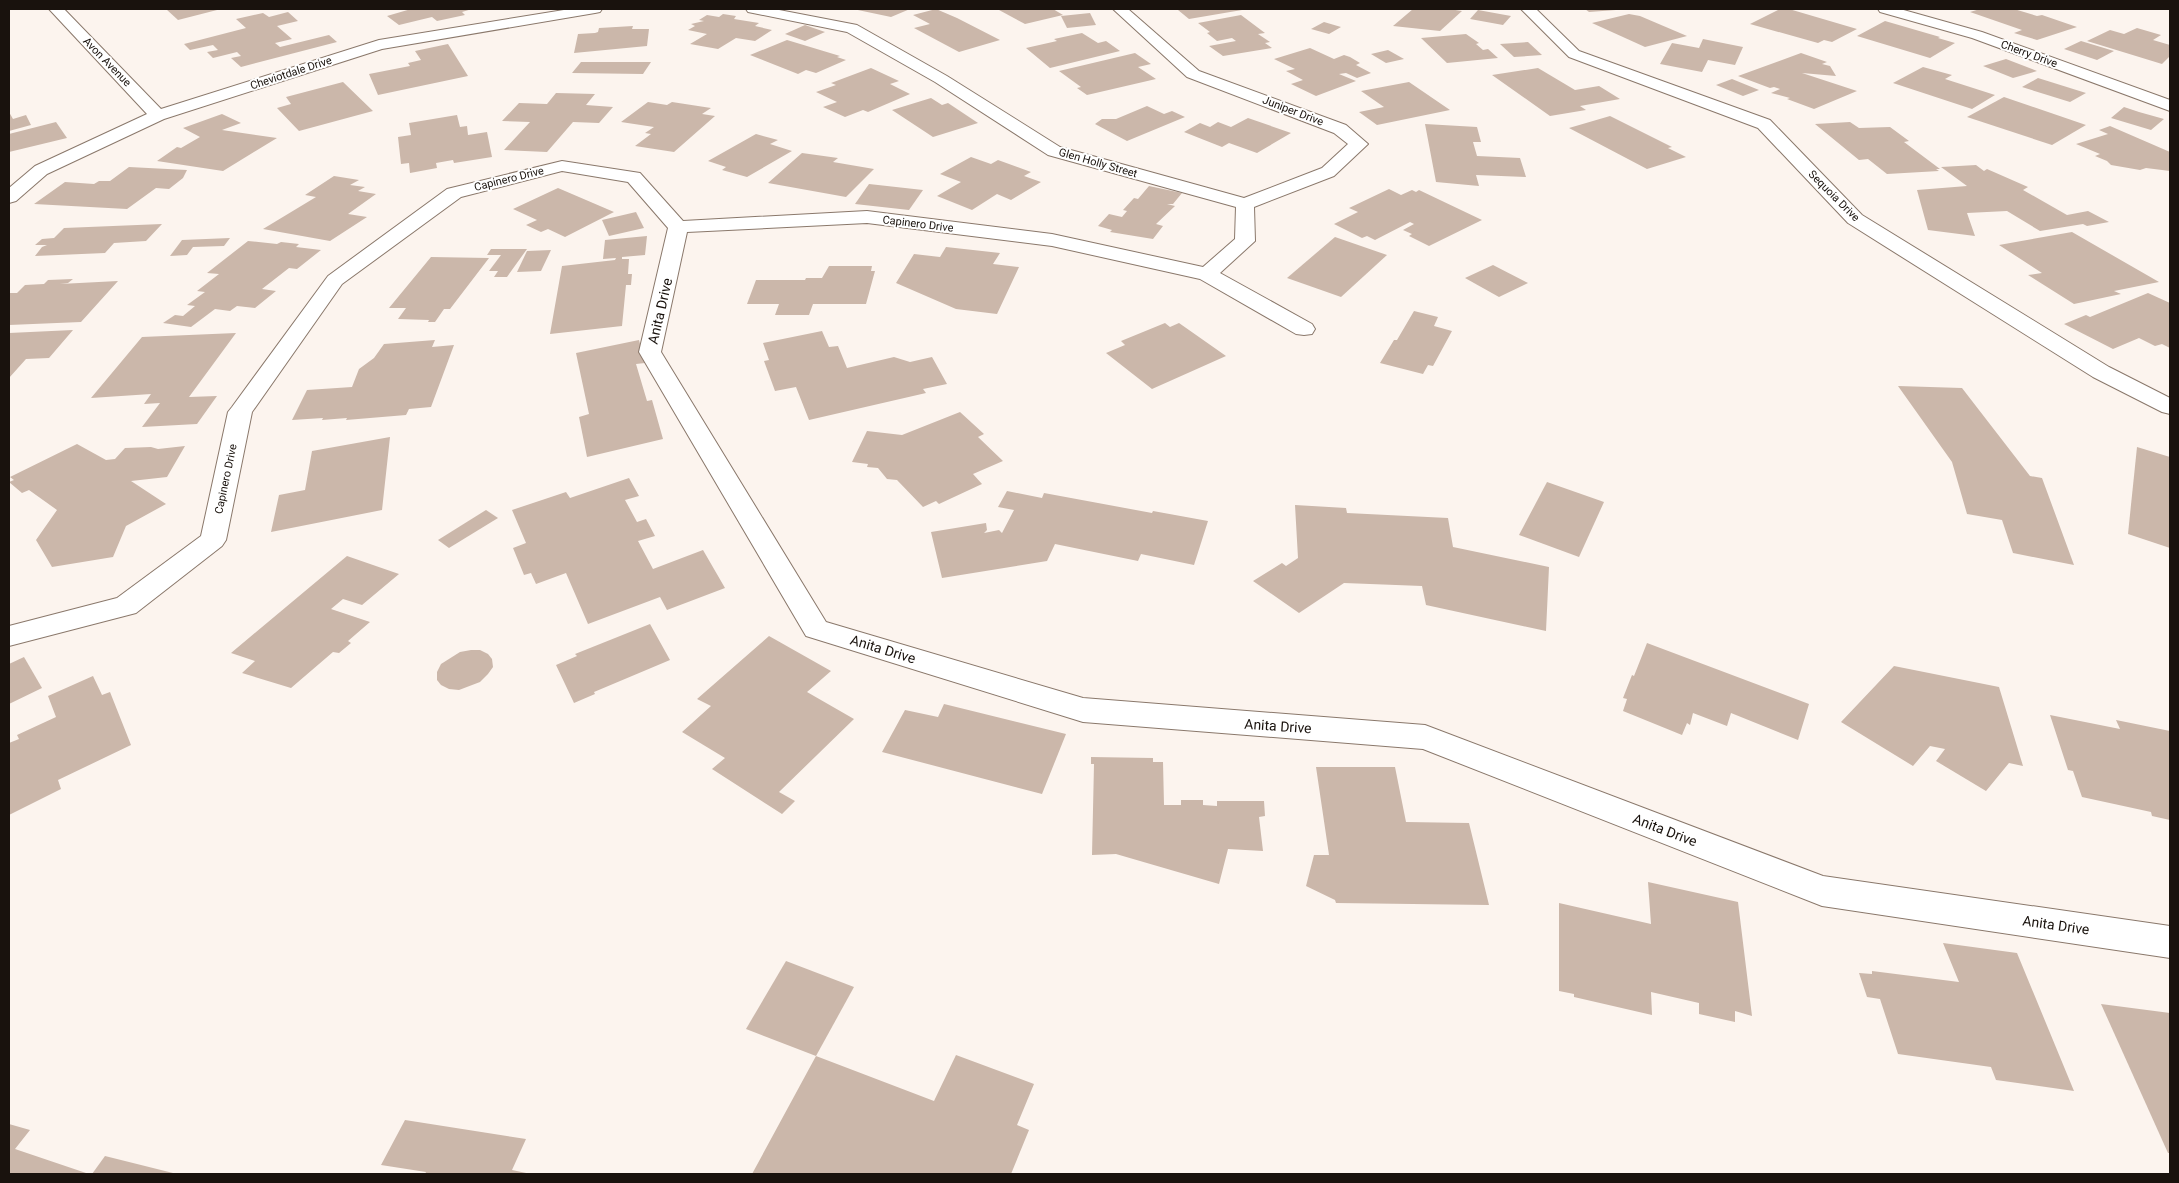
<svg xmlns="http://www.w3.org/2000/svg" width="2179" height="1183" font-family="Roboto,sans-serif">
	<style>
		.building { fill: #cbb7aa }
		.lines { fill: none; stroke-linecap: round; stroke-linejoin: round }
		.minor-casing { stroke: #8a786b; stroke-width: 2 }
		.minor { fill: #fff; fill-rule: evenodd }
		.labels { text-anchor: middle; dominant-baseline: central; stroke-width: 4; stroke-linejoin: round; paint-order: stroke }
		.far-street-label { font-size: 11px; fill: #19120d; stroke: #fff }
		.street-label { font-size: 14px; fill: #19120d; stroke: #fff }
	</style>
	<rect width="100%" height="100%" fill="#fcf4ee"/>
	<!-- building -->
	<g class="building">
		<polygon points="166,9 221,9 178,20"/>
		<polygon points="411,9 472,9 462,12 465,15 437,21 432,17 399,25 387,16"/>
		<polygon points="853,9 910,9 891,17"/>
		<polygon points="936,9 957,18 1000,40 959,52 914,28 930,24 913,15"/>
		<polygon points="1002,9 1053,9 1063,15 1025,24 999,10"/>
		<polygon points="1184,9 1242,9 1242,10 1189,19 1178,10"/>
		<polygon points="1413,9 1449,9 1462,11 1440,31 1393,26"/>
		<polygon points="1585,9 1615,9 1616,10 1589,12"/>
		<polygon points="1780,9 1789,9 1857,29 1832,42 1824,40 1818,43 1750,24"/>
		<polygon points="1980,9 2014,9 2037,16 2042,15 2077,27 2037,40 2014,33 2022,30 1970,12"/>
		<polygon points="1478,10 1511,16 1503,25 1470,19"/>
		<polygon points="288,12 298,21 277,26 292,39 275,43 280,47 329,35 337,42 241,67 231,58 241,56 237,52 213,58 207,52 218,50 213,45 190,50 184,44 246,28 236,19 263,13 269,17"/>
		<polygon points="1090,13 1096,25 1067,28 1061,16"/>
		<polygon points="723,14 736,16 734,19 759,23 755,26 772,30 755,41 736,38 718,49 690,44 707,34 688,30 695,26 691,24 704,21 699,20 707,15 719,17"/>
		<polygon points="1629,14 1640,16 1687,36 1645,47 1592,23"/>
		<polygon points="1241,15 1265,33 1258,34 1270,42 1265,43 1272,48 1223,56 1209,46 1236,41 1232,38 1217,41 1207,33 1210,32 1198,23"/>
		<polygon points="1885,21 1940,37 1938,38 1955,43 1930,58 1857,36"/>
		<polygon points="1324,22 1341,27 1329,34 1311,29"/>
		<polygon points="805,25 825,32 805,41 785,34"/>
		<polygon points="633,26 632,29 649,29 647,46 574,53 578,34 595,33 598,32 599,28"/>
		<polygon points="2137,28 2161,35 2153,40 2170,45 2170,56 2162,64 2087,41 2110,30 2124,34"/>
		<polygon points="1082,33 1098,43 1106,41 1120,51 1050,68 1026,48 1057,41 1054,39"/>
		<polygon points="1466,34 1479,43 1476,44 1483,50 1488,49 1498,58 1447,63 1421,38"/>
		<polygon points="1703,39 1743,47 1735,65 1708,60 1702,72 1660,64 1672,43 1699,48"/>
		<polygon points="787,40 840,56 837,57 846,60 816,73 806,70 798,74 750,55"/>
		<polygon points="2081,41 2114,51 2097,60 2064,49"/>
		<polygon points="1528,42 1542,55 1514,57 1500,44"/>
		<polygon points="448,44 468,76 378,95 369,74 410,66 408,63 421,60 415,51"/>
		<polygon points="1310,48 1334,59 1344,55 1350,57 1360,63 1356,65 1371,73 1357,78 1346,73 1339,74 1356,81 1316,96 1291,84 1303,80 1286,71 1295,69 1274,59"/>
		<polygon points="1388,50 1404,59 1386,63 1371,54"/>
		<polygon points="1135,53 1151,64 1138,67 1156,79 1087,95 1077,88 1081,87 1059,71"/>
		<polygon points="1801,53 1827,62 1822,64 1830,66 1836,76 1802,73 1857,91 1814,109 1787,99 1790,98 1771,93 1780,89 1774,87 1770,88 1738,76"/>
		<polygon points="2006,59 2037,71 2013,78 1983,66"/>
		<polygon points="581,62 651,62 643,74 572,73"/>
		<polygon points="1923,67 1952,75 1945,79 1995,95 1972,109 1893,83"/>
		<polygon points="871,68 899,81 890,84 910,94 868,112 863,110 845,117 823,107 837,102 816,92 836,85 831,83"/>
		<polygon points="1538,68 1575,90 1599,86 1620,99 1580,106 1586,110 1550,116 1492,75"/>
		<polygon points="2038,78 2086,93 2070,102 2022,87"/>
		<polygon points="1732,79 1759,90 1743,96 1716,85"/>
		<polygon points="343,82 373,111 299,131 277,108 291,104 286,97"/>
		<polygon points="1409,82 1450,110 1377,125 1359,112 1384,107 1361,91"/>
		<polygon points="556,93 595,94 586,105 613,107 599,123 573,122 547,152 504,150 530,122 502,121 519,103 547,104"/>
		<polygon points="2004,97 2086,125 2052,145 1967,117"/>
		<polygon points="931,98 942,105 948,103 978,123 933,137 892,110"/>
		<polygon points="648,102 667,105 672,102 711,108 702,114 715,116 674,152 635,146 651,134 645,133 654,127 621,122"/>
		<polygon points="1147,106 1164,114 1172,111 1185,117 1127,141 1095,124 1102,119 1116,119"/>
		<polygon points="2124,107 2139,112 2164,119 2151,130 2111,118"/>
		<polygon points="9,112 13,119 26,115 31,125 9,131"/>
		<polygon points="222,114 241,123 222,130 277,138 223,171 157,161 177,147 181,148 200,137 183,128"/>
		<polygon points="457,115 460,127 467,126 468,135 487,132 492,157 454,163 453,160 436,163 437,168 410,173 409,163 401,164 398,137 411,135 409,123"/>
		<polygon points="1610,116 1672,147 1668,148 1686,157 1647,169 1569,128"/>
		<polygon points="1248,118 1291,133 1257,153 1229,143 1222,147 1184,132 1200,123 1210,127 1218,122 1231,127"/>
		<polygon points="56,122 67,138 9,152 9,134"/>
		<polygon points="1850,122 1859,128 1890,127 1909,141 1904,142 1940,169 1936,169 1939,171 1887,174 1868,159 1859,160 1815,124"/>
		<polygon points="1425,124 1477,127 1481,142 1473,142 1477,156 1520,158 1526,177 1476,175 1479,186 1436,182"/>
		<polygon points="2110,126 2170,152 2170,171 2146,168 2140,170 2111,165 2107,161 2095,156 2100,154 2076,144 2108,134 2099,130"/>
		<polygon points="756,134 778,140 770,144 792,151 747,177 722,170 726,167 708,161"/>
		<polygon points="802,153 838,158 833,162 874,169 846,197 768,183"/>
		<polygon points="971,157 991,164 998,160 1031,172 1024,176 1041,182 1011,200 997,194 972,210 937,196 961,182 940,174"/>
		<polygon points="1976,165 1984,171 1987,169 2028,187 2023,190 2067,215 2088,211 2109,222 2087,226 2083,224 2040,231 2007,211 1967,213 1975,236 1928,230 1917,190 1967,186 1941,167"/>
		<polygon points="129,167 187,170 183,178 169,189 156,188 127,209 34,204 65,182 94,184 99,181 110,181"/>
		<polygon points="334,176 359,180 350,185 365,187 358,191 376,194 348,214 367,217 330,241 263,229 316,197 305,195"/>
		<polygon points="869,184 923,190 909,210 855,204"/>
		<polygon points="1149,186 1182,193 1173,204 1167,204 1175,206 1156,224 1163,226 1153,239 1110,232 1112,230 1098,226 1109,214 1122,217 1127,211 1123,210 1134,198 1138,199"/>
		<polygon points="558,188 614,212 565,237 548,229 541,232 526,225 537,220 513,209"/>
		<polygon points="1389,189 1401,195 1412,190 1416,192 1419,190 1482,220 1429,246 1409,236 1412,234 1403,230 1414,224 1410,222 1375,240 1367,236 1362,238 1334,224 1358,212 1349,208"/>
		<polygon points="636,212 644,228 609,236 602,220"/>
		<polygon points="162,224 146,241 114,243 105,253 35,256 42,247 47,245 35,245 42,239 54,238 64,228"/>
		<polygon points="2072,232 2159,282 2114,291 2121,294 2074,304 2028,275 2042,273 1999,245"/>
		<polygon points="647,236 645,255 622,257 622,259 629,259 628,274 632,274 631,285 626,285 622,326 550,334 562,266 615,260 616,258 603,259 605,240"/>
		<polygon points="1335,237 1387,255 1341,297 1287,278"/>
		<polygon points="230,238 224,246 193,247 187,255 170,256 182,240"/>
		<polygon points="248,241 277,244 281,242 299,244 296,247 321,250 297,269 289,268 262,289 276,291 255,308 237,306 230,311 215,309 191,327 163,323 175,315 183,316 195,306 187,305 205,292 197,291 219,274 207,273"/>
		<polygon points="946,247 1000,253 993,264 1019,267 997,314 956,309 896,283 914,254 940,257"/>
		<polygon points="491,249 527,249 507,277 494,277 498,271 489,271 501,255 487,255"/>
		<polygon points="551,250 541,271 517,272 527,251"/>
		<polygon points="431,257 489,258 450,309 444,309 435,322 428,322 429,320 398,319 406,308 389,308"/>
		<polygon points="1493,265 1528,283 1499,297 1465,278"/>
		<polygon points="829,266 872,266 871,271 875,271 866,304 813,304 809,315 775,315 779,304 747,304 756,280 805,280 806,278 822,278"/>
		<polygon points="73,279 68,283 60,284 118,281 81,322 9,325 9,293 17,293 25,285 44,284 48,280"/>
		<polygon points="2148,293 2170,303 2170,348 2162,344 2155,346 2139,338 2113,349 2064,324 2086,315 2090,317"/>
		<polygon points="1414,311 1438,317 1434,326 1452,331 1433,366 1428,365 1423,374 1380,363 1394,340 1397,340"/>
		<polygon points="1165,323 1170,327 1179,323 1226,356 1152,389 1106,353 1125,345 1121,341"/>
		<polygon points="73,330 49,358 26,359 9,378 9,333"/>
		<polygon points="822,331 829,347 838,346 847,368 894,357 910,362 932,357 947,384 923,389 926,393 809,420 796,387 775,391 764,361 769,360 763,343"/>
		<polygon points="236,333 189,397 217,396 197,424 142,427 160,403 144,404 151,394 91,398 142,337"/>
		<polygon points="435,340 432,347 454,345 431,407 409,409 406,415 346,420 347,418 322,420 323,418 292,420 307,390 352,387 359,369 374,358 384,344"/>
		<polygon points="639,340 645,363 636,364 647,401 652,400 663,439 587,457 579,417 589,414 576,353"/>
		<polygon points="1898,386 1962,388 2030,476 2042,478 2074,565 2013,553 2002,520 1967,514 1952,462"/>
		<polygon points="960,412 984,434 978,437 1003,461 973,474 982,484 939,504 936,501 923,507 897,480 887,479 878,468 867,467 868,464 852,462 867,431 902,435"/>
		<polygon points="390,437 382,510 271,532 279,495 305,490 312,451"/>
		<polygon points="77,444 106,460 115,459 125,448 151,447 158,449 185,446 167,477 131,481 166,504 126,526 113,557 52,567 36,540 57,510 29,490 22,493 9,482 14,480 10,477"/>
		<polygon points="2137,447 2170,457 2170,548 2128,534"/>
		<polygon points="629,478 639,496 625,500 637,522 646,519 655,536 638,541 653,569 703,550 725,588 667,610 660,597 588,624 566,573 536,584 531,573 524,575 513,548 526,543 512,510 566,492 570,498"/>
		<polygon points="1547,482 1604,502 1579,557 1519,535"/>
		<polygon points="1007,491 1042,498 1044,493 1152,513 1153,511 1208,521 1194,565 1141,554 1138,561 1055,544 1047,561 942,578 931,532 986,523 987,530 984,533 999,530 1002,533 1014,510 998,507"/>
		<polygon points="1295,505 1346,508 1347,513 1448,518 1453,547 1549,567 1546,631 1426,605 1422,586 1344,583 1299,613 1253,581 1282,563 1286,566 1298,558"/>
		<polygon points="486,510 498,518 449,548 438,540"/>
		<polygon points="347,556 399,574 362,605 343,599 331,609 370,622 348,641 351,643 339,653 333,652 291,688 242,673 255,661 231,653"/>
		<polygon points="650,624 670,660 594,692 595,694 574,703 556,665 577,656 575,654"/>
		<polygon points="769,636 831,671 807,692 854,719 779,792 795,801 782,814 712,769 725,758 682,732 711,706 697,699"/>
		<polygon points="1647,643 1809,704 1798,740 1731,713 1727,726 1693,713 1690,725 1687,723 1682,735 1623,711 1627,699 1623,698 1632,675 1634,676"/>
		<polygon points="471,650 480,650 488,654 492,659 493,667 488,674 480,682 459,690 449,689 441,685 437,680 437,672 441,664 460,652"/>
		<polygon points="24,657 42,688 9,704 9,664"/>
		<polygon points="1894,666 1999,687 2023,766 2009,763 1986,791 1936,761 1945,749 1930,746 1913,766 1841,722"/>
		<polygon points="93,676 102,695 110,692 131,745 58,780 61,789 9,815 9,743 19,739 17,735 56,717 48,696"/>
		<polygon points="944,704 1066,734 1042,794 882,752 905,710 938,717"/>
		<polygon points="2050,715 2120,729 2116,720 2170,731 2170,820 2152,816 2151,812 2082,797 2073,771 2068,770"/>
		<polygon points="1091,757 1153,758 1153,762 1163,762 1164,805 1181,805 1181,800 1203,800 1203,805 1217,806 1217,801 1264,801 1265,816 1259,817 1263,851 1228,849 1219,884 1116,854 1092,855 1094,764 1091,764"/>
		<polygon points="1316,767 1395,767 1406,822 1469,823 1489,905 1336,903 1335,900 1306,886 1314,855 1329,855"/>
		<polygon points="1648,882 1738,902 1752,1016 1735,1011 1735,1022 1699,1014 1699,1003 1651,992 1652,1015 1574,997 1574,994 1559,991 1559,903 1651,924"/>
		<polygon points="1943,943 2017,953 2074,1091 1996,1080 1991,1067 1898,1054 1880,999 1867,997 1859,973 1872,974 1872,971 1959,982"/>
		<polygon points="786,961 854,987 816,1056 746,1029"/>
		<polygon points="2101,1004 2170,1013 2170,1153 2168,1153"/>
		<polygon points="956,1055 1034,1084 1017,1125 1029,1130 1011,1174 752,1174 816,1056 934,1101"/>
		<polygon points="405,1120 526,1139 512,1170 531,1174 425,1174 426,1172 381,1165"/>
		<polygon points="9,1124 30,1130 15,1149 89,1174 9,1174"/>
		<polygon points="105,1156 177,1174 92,1174"/>
	</g>
	<g class="lines">
		<defs>
			<g id="minor">
				<polygon points="49,9 64,9 161,109 379,40 570,9 602,9 600,12 595,13 382,49 164,119 47,174 16,201 9,203 9,188 35,166 147,114"/>
				<polygon points="746,9 774,9 857,25 947,76 1060,147 1244,198 1322,168 1348,144 1334,133 1187,77 1113,9 1128,9 1199,71 1346,125 1368,144 1334,176 1254,207 1255,241 1220,273 1312,324 1315,329 1312,334 1304,335 1296,334 1200,279 1052,246 867,223 687,232 661,352 826,622 1083,698 1425,725 1823,876 2170,926 2170,958 1822,906 1423,749 1083,722 806,636 639,352 668,228 628,182 562,171 461,197 342,284 252,412 226,540 222,546 136,613 9,646 9,626 117,598 201,536 228,412 232,407 328,276 447,189 562,161 640,173 683,221 867,211 1052,234 1203,267 1235,239 1236,207 1048,155 935,82 847,32 753,13 748,12"/>
				<polygon points="1521,9 1536,9 1579,51 1770,120 1862,215 2109,367 2170,398 2170,414 2162,412 2093,377 1848,223 1758,128 1569,57"/>
				<polygon points="1878,9 1900,9 1982,32 2170,100 2170,111 1972,38 1880,12"/>
			</g>
		</defs>
		<!-- minor casing -->
		<use href="#minor" class="minor-casing"/>
		<!-- minor -->
		<use href="#minor" class="minor"/>
	</g>
	<g class="labels">
		<!-- far-street labels -->
		<g class="far-street-label">
			<text transform="translate(2029 54) rotate(20)">Cherry Drive</text>
			<text transform="translate(107 62) rotate(46)">Avon Avenue</text>
			<text transform="translate(291 73) rotate(-18)">Cheviotdale Drive</text>
			<text transform="translate(1293 111) rotate(21)">Juniper Drive</text>
			<text transform="translate(1098 163) rotate(16)">Glen Holly Street</text>
			<text transform="translate(509 179) rotate(-14)">Capinero Drive</text>
			<text transform="translate(1834 196) rotate(45)">Sequoia Drive</text>
			<text transform="translate(918 224) rotate(7)">Capinero Drive</text>
			<text transform="translate(226 479) rotate(-78)">Capinero Drive</text>
		</g>
		<!-- street labels -->
		<g class="street-label">
			<text transform="translate(660 311) rotate(-77)">Anita Drive</text>
			<text transform="translate(883 649) rotate(17)">Anita Drive</text>
			<text transform="translate(1278 726) rotate(4)">Anita Drive</text>
			<text transform="translate(1665 830) rotate(21)">Anita Drive</text>
			<text transform="translate(2056 925) rotate(8)">Anita Drive</text>
		</g>
	</g>
	<!-- border -->
	<rect width="2179" height="1183" fill="none" stroke="#19120d" stroke-width="20"/>
</svg>
